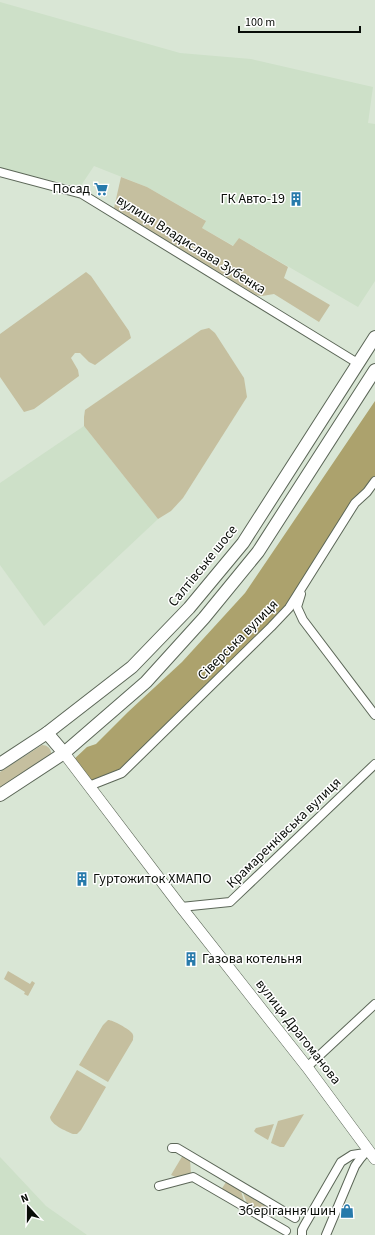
<svg xmlns="http://www.w3.org/2000/svg" width="375" height="1235" font-family="'Source Sans 3',sans-serif">
	<style>
		.built { fill: #cde0c8 }
		.green { fill: #c5bf9f }
		.forest { fill: #aca26d }
		.lines { fill: none; stroke-linecap: round; stroke-linejoin: round }
		.street-casing { stroke: #5c6758; stroke-width: 10 }
		.secondary-casing { stroke: #5c6758; stroke-width: 12 }
		.primary-casing { stroke: #5c6758; stroke-width: 14 }
		.street { stroke: #fff; stroke-width: 8 }
		.secondary { stroke: #fff; stroke-width: 11 }
		.primary { stroke: #fff; stroke-width: 12 }
		.labels { text-anchor: middle; dominant-baseline: central; stroke-width: 3; stroke-linejoin: round; paint-order: stroke }
		.poi-label { font-size: 14px; fill: #090d08; stroke: #fff; text-anchor: end }
		.street-label { font-size: 14px; fill: #090d08; stroke: #fff }
	</style>
	<rect width="100%" height="100%" fill="#d9e6d5"/>
	<!-- built -->
	<g class="built">
		<polygon points="0,2 180,53 251,59 373,87 368,123 375,124 375,281 358,307 239,238 234,246 202,228 205,220 147,187 94,166 80,187 0,168"/>
		<polygon points="84,426 158,519 44,626 0,565 0,483"/>
		<polygon points="0,1157 46,1206 87,1235 0,1235"/>
	</g>
	<!-- green -->
	<g class="green">
		<polygon points="121,177 147,187 206,221 202,228 233,246 239,238 288,267 284,278 330,305 319,322 274,294 262,296 254,295 116,211 114,208"/>
		<polygon points="86,272 91,276 129,331 131,338 95,365 89,362 80,353 75,353 71,358 78,370 79,376 34,409 24,412 0,377 0,334"/>
		<polygon points="209,328 215,333 244,378 247,397 183,498 171,511 158,519 84,426 84,417 85,410 201,330"/>
		<path d="M42 745C47 745 52 749 51 755L0 788V772Z"/>
		<polygon points="8,971 30,984 32,981 35,983 28,996 24,994 25,992 4,979"/>
		<path d="M108 1020C113 1020 129 1029 132 1033 134 1036 133 1037 133 1040L108 1082 79 1065 103 1025Z"/>
		<path d="M77 1070 106 1087 81 1130 77 1134H73C66 1131 51 1125 50 1117Z"/>
		<polygon points="304,1114 284,1147 280,1147 271,1143 278,1121"/>
		<polygon points="274,1124 268,1140 256,1133 254,1131 256,1128"/>
		<polygon points="183,1155 190,1160 191,1174 178,1178 171,1175"/>
		<polygon points="226,1182 241,1191 245,1204 221,1190"/>
		<polygon points="243,1193 273,1210 274,1213 272,1217 269,1218 248,1206"/>
	</g>
	<!-- forest -->
	<polygon class="forest" points="375,401 375,481 289,608 122,773 89,786 71,762 87,747 96,744 128,712 182,662 245,593"/>
	<g class="lines">
		<defs>
			<g id="street">
				<polyline points="0,172 82,194 359,364"/>
				<polyline points="301,594 297,607 303,620 375,715"/>
				<polyline points="89,786 122,773 271,627 289,608 355,503 367,492 375,481"/>
				<polyline points="181,907 230,902 375,764"/>
				<polyline points="307,1067 375,1004"/>
				<polyline points="172,1148 177,1148 295,1218"/>
				<polyline points="159,1186 193,1177 286,1231"/>
				<polyline points="302,1235 302,1230 304,1226 341,1162 352,1155 365,1153"/>
				<polyline points="326,1235 355,1166 360,1159 366,1152"/>
			</g>
			<polyline id="secondary" points="64,753 181,907 307,1067 375,1159"/>
			<g id="primary">
				<polyline points="47,733 64,753"/>
				<polyline points="0,764 47,733 132,667 189,608 243,543 375,337"/>
				<polyline points="0,795 64,753 146,682 204,618 258,552 375,370"/>
			</g>
		</defs>
		<!-- street casing -->
		<use href="#street" class="street-casing"/>
		<!-- secondary casing -->
		<use href="#secondary" class="secondary-casing"/>
		<!-- primary casing -->
		<use href="#primary" class="primary-casing"/>
		<!-- street -->
		<use href="#street" class="street"/>
		<!-- secondary -->
		<use href="#secondary" class="secondary"/>
		<!-- primary -->
		<use href="#primary" class="primary"/>
	</g>
	<!-- icons -->
	<defs>
		<symbol id="supermarket-bare" viewBox="-9 -9 18 18"><path d="M-6-5.5h2.5l.6 2H6L4.5 2H-2.5L-4.4-4H-6ZM-1.5 3.2a1.3 1.3 0 1 0 .1 0ZM3 3.2a1.3 1.3 0 1 0 .1 0Z" fill="#277aab" stroke="#fff" stroke-width="2.5" paint-order="stroke"/></symbol>
		<symbol id="building-bare" viewBox="-9 -9 18 18"><path d="M-4-6H4V6H1V3H-1V6H-4ZM-2.5-4.3h1.7v1.8h-1.7ZM.8-4.3h1.7v1.8H.8ZM-2.5-1h1.7V.8h-1.7ZM.8-1h1.7V.8H.8Z" fill="#277aab" stroke="#fff" stroke-width="2.5" paint-order="stroke"/></symbol>
		<symbol id="shop-bare" viewBox="-9 -9 18 18"><path d="M-5-2.5h2.3a2.7 3.5 0 0 1 5.4 0H5L5.5 6h-11ZM-1.5-2.5h3a1.5 2.3 0 0 0-3 0Z" fill="#277aab" stroke="#fff" stroke-width="2.5" paint-order="stroke"/></symbol>
	</defs>
	<g fill-rule="evenodd">
		<use href="#supermarket-bare" x="91" y="179" width="20" height="20"/>
		<use href="#building-bare" x="286" y="189" width="20" height="20"/>
		<use href="#building-bare" x="72" y="869" width="20" height="20"/>
		<use href="#building-bare" x="181" y="949" width="20" height="20"/>
		<use href="#shop-bare" x="337" y="1201" width="20" height="20"/>
	</g>
	<g class="labels">
		<!-- poi labels -->
		<g class="poi-label">
			<text x="90" y="189">Посад</text>
			<text x="285" y="199">ГК Авто-19</text>
			<text x="93" y="879" text-anchor="start">Гуртожиток ХМАПО</text>
			<text x="202" y="959" text-anchor="start">Газова котельня</text>
			<text x="336" y="1211">Зберігання шин</text>
		</g>
		<!-- street labels -->
		<g class="street-label">
			<text transform="translate(191 245) rotate(32)">вулиця Владислава Зубенка</text>
			<text transform="translate(203 566) rotate(-51)">Салтівське шосе</text>
			<text transform="translate(238 640) rotate(-45)">Сіверська вулиця</text>
			<text transform="translate(284 833) rotate(-44)">Крамаренківська вулиця</text>
			<text transform="translate(298 1032) rotate(52)">вулиця Драгоманова</text>
		</g>
	</g>
	<!-- north arrow -->
	<g transform="translate(28 1207) rotate(339)" stroke="#ffffff" stroke-width="3" paint-order="stroke">
	<path d="M0-3L7 15L0 10L-7 15Z" fill="#090d08"/>
	<text y="-6" font-size="11" font-weight="bold" text-anchor="middle" fill="#090d08">N</text>
	</g>
	<!-- scale -->
	<path d="M239 26v6h121v-6" fill="none" stroke="#090d08" stroke-width="2"/>
	<text x="245" y="26" font-size="12" fill="#090d08" stroke="#ffffff" stroke-width="3" paint-order="stroke">100 m</text>
</svg>
